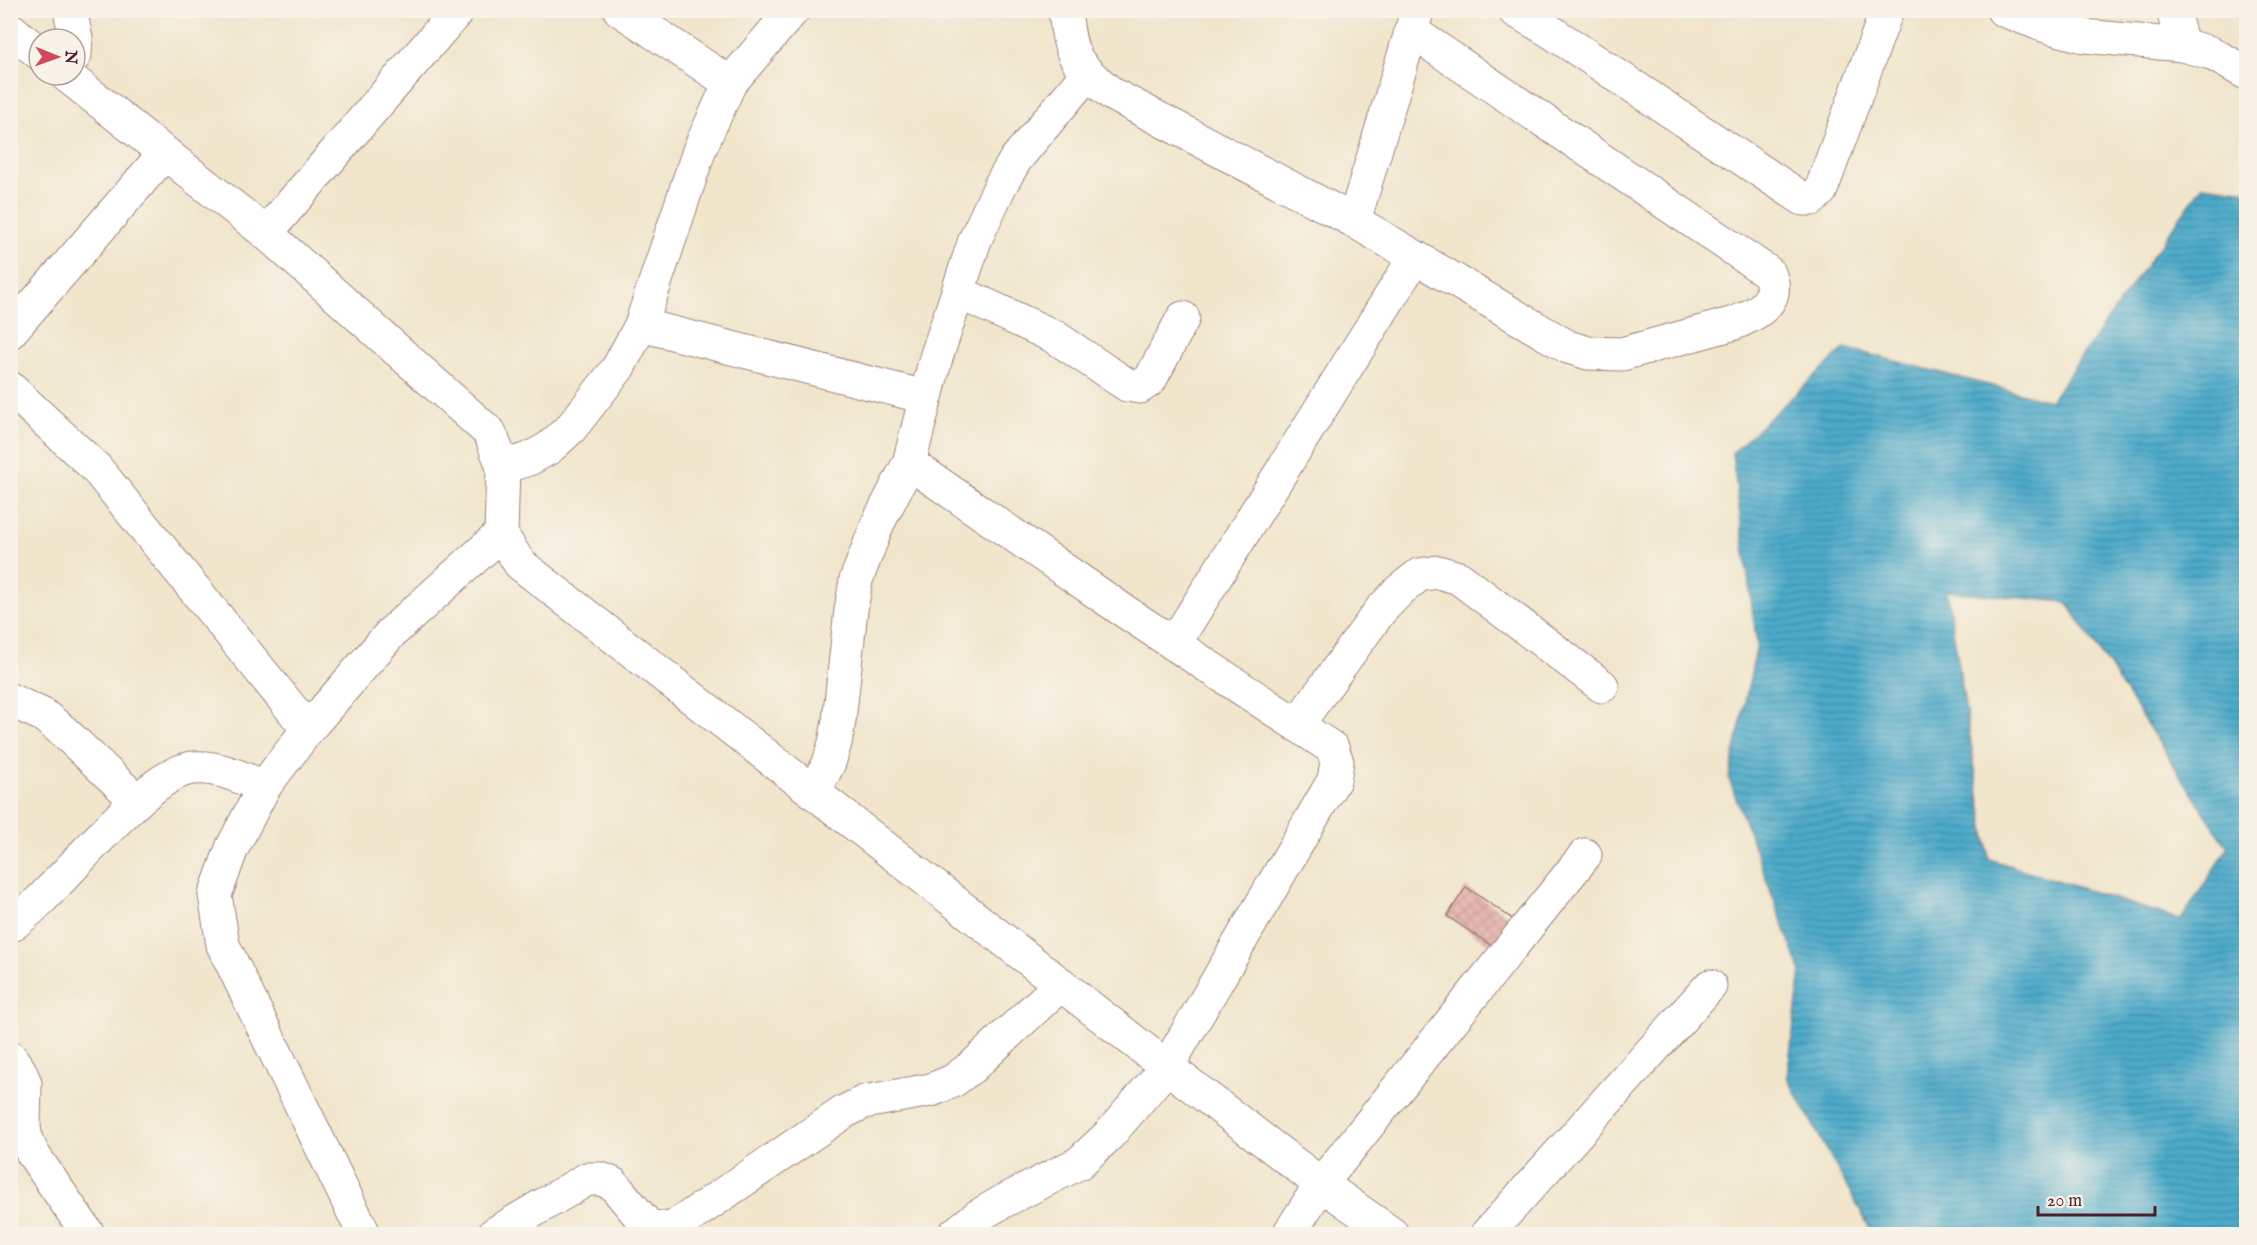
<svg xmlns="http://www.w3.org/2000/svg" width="2257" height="1245" font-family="'IM FELL English',serif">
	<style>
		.water { fill: url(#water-rules); stroke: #4a647a; stroke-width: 1.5; fill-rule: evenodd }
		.building { fill: url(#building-cross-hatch) }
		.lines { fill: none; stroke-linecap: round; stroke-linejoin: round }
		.minor-casing { stroke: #9e827b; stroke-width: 35 }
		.tertiary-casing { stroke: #9e827b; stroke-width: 35 }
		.minor { stroke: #fff; stroke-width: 33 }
		.tertiary { stroke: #fff; stroke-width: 33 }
	</style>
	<defs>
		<pattern id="water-rules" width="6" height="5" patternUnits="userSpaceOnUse" patternTransform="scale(1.5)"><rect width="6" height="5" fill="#4baaca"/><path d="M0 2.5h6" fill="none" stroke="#408aa4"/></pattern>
		<pattern id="building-cross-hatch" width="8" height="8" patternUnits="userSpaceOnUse" patternTransform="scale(1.5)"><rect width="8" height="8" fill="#e2a29e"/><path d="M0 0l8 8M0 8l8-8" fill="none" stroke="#b98381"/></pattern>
	</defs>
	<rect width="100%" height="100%" fill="#f7f3e8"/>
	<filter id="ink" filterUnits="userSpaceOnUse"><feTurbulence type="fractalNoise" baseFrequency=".0167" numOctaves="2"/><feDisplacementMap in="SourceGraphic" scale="12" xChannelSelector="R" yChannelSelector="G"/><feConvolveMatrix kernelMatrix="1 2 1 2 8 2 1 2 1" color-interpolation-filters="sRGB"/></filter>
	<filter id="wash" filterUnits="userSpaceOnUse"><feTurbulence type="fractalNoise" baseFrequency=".008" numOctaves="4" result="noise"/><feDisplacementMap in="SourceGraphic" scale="24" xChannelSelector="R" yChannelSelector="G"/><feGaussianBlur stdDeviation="1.35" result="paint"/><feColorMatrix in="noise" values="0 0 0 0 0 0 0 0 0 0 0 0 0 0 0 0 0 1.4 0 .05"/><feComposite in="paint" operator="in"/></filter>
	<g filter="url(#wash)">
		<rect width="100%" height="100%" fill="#f1e5cb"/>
		<!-- water -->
		<path class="water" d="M2203 185 2246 191V1196L2239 1234H1873L1787 1077 1801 972 1729 779 1757 645 1732 453 1845 348 2050 401ZM1947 591 2067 602 2228 848 2181 920 1989 859Z"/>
		<g id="blocks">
			<!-- building -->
			<polygon class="building" points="1466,887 1514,920 1495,948 1447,916"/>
		</g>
	</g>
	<g filter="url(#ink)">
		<use href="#blocks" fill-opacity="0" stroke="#9e827b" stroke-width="1.5"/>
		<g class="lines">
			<defs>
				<g id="minor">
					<polyline points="70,10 76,38 75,55"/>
					<polyline points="620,10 730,83"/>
					<path d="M1065 10C1070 58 1075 64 1112 94L1354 221 1568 347 1588 353 1622 354 1735 323C1759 313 1781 301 1769 273L1411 31"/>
					<polyline points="1514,10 1550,31 1803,199 1812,199 1821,190 1887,10"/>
					<polyline points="2003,10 2046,26 2084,36 2182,45 2211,53 2246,73"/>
					<polyline points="2173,10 2182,45"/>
					<polyline points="1354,221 1417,12"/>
					<polyline points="266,233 458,10"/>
					<polyline points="958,292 1055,337 1127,385 1140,387 1150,380 1183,318"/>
					<polyline points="641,325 925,397"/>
					<polyline points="10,332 165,153"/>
					<polyline points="10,388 96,468 308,729"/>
					<polyline points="909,463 1121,609 1332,748 1337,762 1334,780 1167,1067 1109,1135 1079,1163 1002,1202 978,1216 955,1234"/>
					<polyline points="503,467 529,459 549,448 571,428 618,368 641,325 700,148 730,83 793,10"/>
					<polyline points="1174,644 1415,257"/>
					<polyline points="10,700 43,715 63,731 137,801"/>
					<polyline points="1297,725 1380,611 1400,590 1419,575 1438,572 1459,578 1602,686"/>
					<polyline points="814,792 829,763 835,743 839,721 851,610 856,580 878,523 909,463 936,358 975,240 1001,184 1016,159 1087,74"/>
					<path d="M10 926C58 894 144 771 194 768 219 766 242 778 264 787"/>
					<polyline points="10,1057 20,1071 25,1083 24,1126 26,1140 33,1154 88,1234"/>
					<polyline points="364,1234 223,945 215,895 232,848 264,787 308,729 391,633 501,534"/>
					<polyline points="494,1234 587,1179 601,1179 613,1184 648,1226 668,1229 676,1226 844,1112 864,1102 931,1090 953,1081 973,1066 1061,984"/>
					<polyline points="1289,1234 1321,1184 1585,855"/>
					<polyline points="1487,1234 1710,986"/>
				</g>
				<g id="tertiary">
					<polyline points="10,29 39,53"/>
					<polyline points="66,75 266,233 490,433 503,467 501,534 520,564 1167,1067 1321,1184 1392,1234"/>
				</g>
			</defs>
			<!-- minor casing -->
			<use href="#minor" class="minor-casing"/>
			<!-- tertiary casing -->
			<use href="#tertiary" class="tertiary-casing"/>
			<!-- minor -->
			<use href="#minor" class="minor"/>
			<!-- tertiary -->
			<use href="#tertiary" class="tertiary"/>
		</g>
	</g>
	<!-- margin -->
	<rect width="2257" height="1245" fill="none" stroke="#f7f3e8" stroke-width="36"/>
	<!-- north arrow -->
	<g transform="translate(57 57) rotate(91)"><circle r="28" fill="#f7f3e8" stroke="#b29e9c" stroke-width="1.5"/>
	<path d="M0-4.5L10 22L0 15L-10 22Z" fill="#d1495b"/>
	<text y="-9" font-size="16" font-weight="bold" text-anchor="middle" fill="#4a1f2b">N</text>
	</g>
	<!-- scale -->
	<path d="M2038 1206v9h117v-9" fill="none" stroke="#4a1f2b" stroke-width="3"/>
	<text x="2047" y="1206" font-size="18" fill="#4a1f2b" stroke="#f7f3e8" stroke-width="4.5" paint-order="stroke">20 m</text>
</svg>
